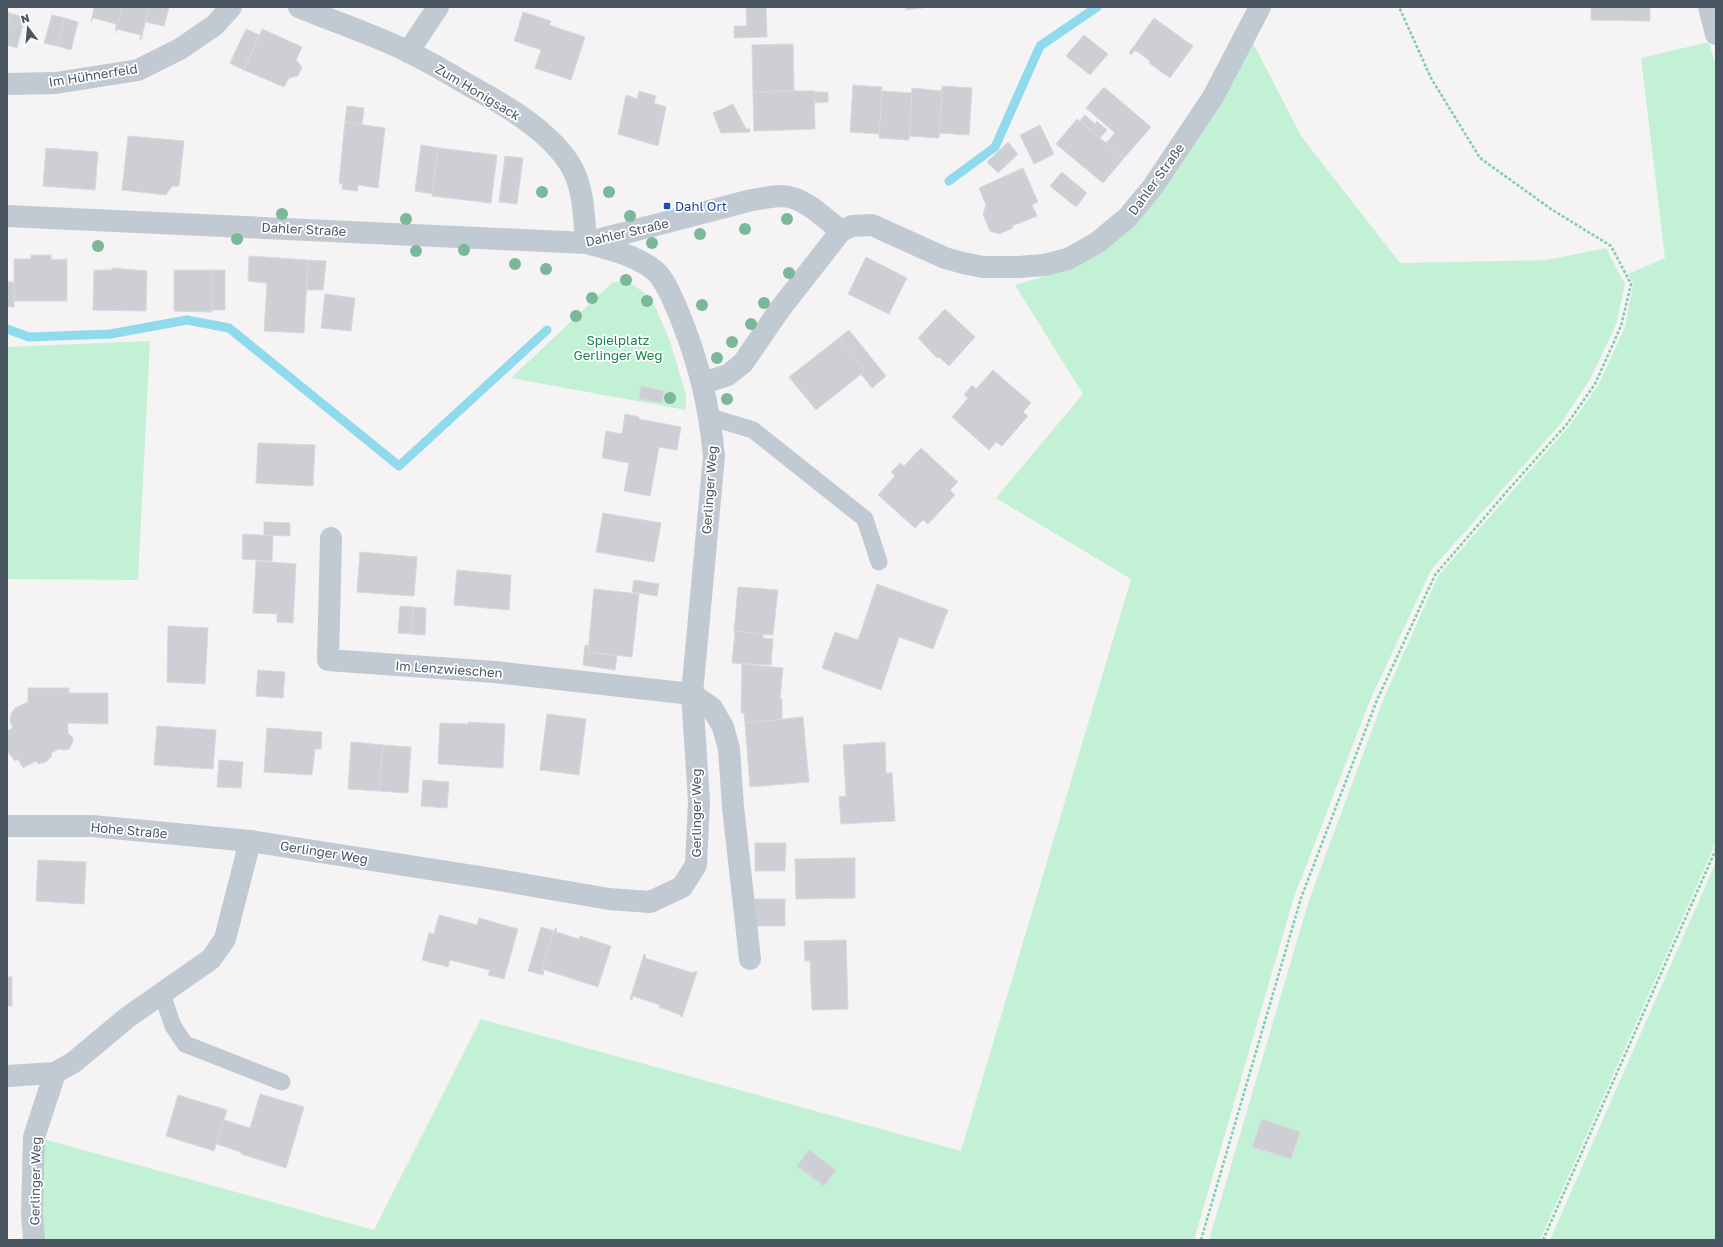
<svg xmlns="http://www.w3.org/2000/svg" width="1723" height="1247" font-family="'Golos Text',sans-serif">
	<style>
		.green { fill: #c3f1d5 }
		.lines { fill: none; stroke-linecap: round; stroke-linejoin: round }
		.stream { stroke: #90daee; stroke-width: 9 }
		.building { fill: #cdcfd5; stroke: #d7d9de }
		.path { stroke: #7ad0a6; stroke-width: 2.5; stroke-dasharray: 3 2; stroke-linecap: butt }
		.service { stroke: #c1cad2; stroke-width: 17 }
		.minor { stroke: #c1cad2; stroke-width: 22 }
		.tree { fill: #7bb799 }
		.transit-dot { fill: #1a4fb4; stroke: #fff; stroke-width: 1.5 }
		.labels { text-anchor: middle; dominant-baseline: central; stroke-width: 3.5; stroke-linejoin: round; paint-order: stroke }
		.street-label { font-size: 13px; fill: #4a5661; stroke: #fff }
		.transit-label { font-size: 13px; fill: #164399; stroke: #fff; text-anchor: start }
		.park-label { font-size: 13px; fill: #17864f; stroke: #fff }
	</style>
	<rect width="100%" height="100%" fill="#f5f3f3"/>
	<!-- green -->
	<g class="green">
		<polygon points="1250,37 1301,136 1400,263 1547,260 1606,248 1625,284 1616,325 1590,379 1562,422 1431,570 1371,698 1294,897 1194,1240 40,1240 43,1139 374,1230 481,1019 961,1151 1131,579 996,498 1083,394 1015,285 1072,268 1129,227"/>
		<polygon points="1709,42 1716,66 1716,842 1540,1240 1209,1240 1309,900 1383,700 1438,576 1570,425 1599,384 1625,327 1633,284 1628,274 1665,258 1641,58"/>
		<polygon points="626,280 651,297 670,341 686,395 686,410 511,378 612,283"/>
		<polygon points="150,341 138,580 7,579 7,347"/>
		<polygon points="1716,862 1716,1240 1550,1240"/>
	</g>
	<g class="lines">
		<!-- stream -->
		<g class="stream">
			<polyline points="949,181 995,147 1040,46 1097,7"/>
			<polyline points="7,329 29,337 110,334 187,320 229,328 399,466 547,330"/>
		</g>
	</g>
	<!-- building -->
	<g class="building">
		<polygon points="94,7 122,7 116,29 116,24 93,18 91,22"/>
		<polygon points="122,7 149,7 141,40 140,39 141,35 117,29 115,33"/>
		<polygon points="149,7 169,7 164,26 146,22"/>
		<polygon points="746,7 766,7 767,37 734,38 734,26 747,26"/>
		<polygon points="906,7 929,7 906,10"/>
		<polygon points="1591,7 1650,7 1650,21 1591,20"/>
		<polygon points="7,12 12,14 7,31"/>
		<polygon points="523,12 551,21 549,25 585,37 571,80 535,68 541,50 514,41"/>
		<polygon points="12,14 25,17 17,48 7,45 7,31"/>
		<polygon points="52,15 65,18 57,46 44,43"/>
		<polygon points="65,18 78,22 71,50 57,46"/>
		<polygon points="1154,18 1193,46 1170,78 1149,63 1150,61 1135,50 1131,55 1129,53"/>
		<polygon points="246,29 259,35 244,70 230,63"/>
		<polygon points="262,29 302,47 296,60 302,67 298,76 289,78 284,87 244,70"/>
		<polygon points="1084,35 1108,54 1090,75 1066,56"/>
		<polygon points="793,44 794,91 753,92 752,45"/>
		<polygon points="853,85 882,87 880,134 850,132"/>
		<polygon points="942,86 972,88 969,135 939,133"/>
		<polygon points="1104,87 1151,127 1124,158 1106,143 1115,133 1086,108"/>
		<polygon points="912,88 942,91 939,138 909,136"/>
		<polygon points="639,91 656,96 654,103 666,107 658,146 618,134 626,95 637,99"/>
		<polygon points="794,91 814,91 815,129 754,131 753,92"/>
		<polygon points="882,91 912,93 909,140 879,138"/>
		<polygon points="814,92 828,92 828,102 815,103"/>
		<polygon points="733,104 746,129 750,129 750,132 721,133 713,113"/>
		<polygon points="347,106 364,108 362,125 345,122"/>
		<polygon points="1085,115 1095,124 1097,121 1099,123 1092,131 1080,121"/>
		<polygon points="1077,119 1124,158 1103,183 1056,144"/>
		<polygon points="345,122 385,128 378,188 358,185 357,191 342,189 343,184 339,183"/>
		<polygon points="1099,123 1107,130 1100,138 1092,131"/>
		<polygon points="1040,125 1054,154 1034,164 1020,135"/>
		<polygon points="128,136 184,141 179,186 172,186 166,195 122,190"/>
		<polygon points="1008,142 1018,154 998,173 987,162"/>
		<polygon points="421,145 438,148 432,194 415,191"/>
		<polygon points="46,148 98,152 95,190 43,186"/>
		<polygon points="438,148 497,155 491,203 432,196"/>
		<polygon points="505,156 523,158 517,204 499,202"/>
		<polygon points="1023,168 1038,202 1032,205 1037,216 1012,226 1013,228 999,234 990,231 983,214 986,205 979,188"/>
		<polygon points="1062,172 1087,193 1076,207 1050,186"/>
		<polygon points="31,255 51,255 51,260 67,259 67,301 14,301 14,259 31,259"/>
		<polygon points="249,256 308,260 304,333 264,331 267,283 248,281"/>
		<polygon points="866,257 907,278 889,314 848,294"/>
		<polygon points="308,260 326,261 323,290 307,290"/>
		<polygon points="112,268 147,271 146,311 93,310 94,270 112,270"/>
		<polygon points="174,270 212,270 212,312 174,311"/>
		<rect x="212" y="270" width="13" height="40"/>
		<rect x="7" y="282" width="7" height="25"/>
		<polygon points="325,294 355,298 351,331 321,328"/>
		<polygon points="945,309 975,337 949,366 939,357 937,358 918,338"/>
		<polygon points="849,330 886,376 872,388 861,374 865,371 839,338"/>
		<polygon points="839,338 865,371 816,410 789,377"/>
		<polygon points="993,370 1031,403 1023,412 1028,416 1002,446 996,442 989,450 952,417 968,398 964,395 972,385 976,389"/>
		<polygon points="641,386 664,391 662,403 639,399"/>
		<polygon points="625,414 639,417 639,419 681,427 677,450 659,447 650,496 624,491 629,463 602,458 606,431 622,434"/>
		<polygon points="258,443 315,445 313,486 256,483"/>
		<polygon points="921,448 958,482 950,490 955,495 928,524 923,520 915,528 878,495 895,476 891,472 900,463 904,466"/>
		<polygon points="603,513 661,523 654,562 596,552"/>
		<polygon points="264,522 290,523 290,536 264,535"/>
		<polygon points="243,534 273,536 272,561 242,559"/>
		<polygon points="360,552 417,557 414,596 357,592"/>
		<polygon points="256,561 296,564 293,623 277,622 277,614 253,613"/>
		<polygon points="457,570 511,575 509,610 454,605"/>
		<polygon points="634,580 659,584 657,596 632,592"/>
		<polygon points="877,584 948,610 933,649 899,637 881,690 822,668 835,632 858,640"/>
		<polygon points="738,587 778,590 773,635 734,632"/>
		<polygon points="594,589 639,594 632,657 588,652"/>
		<polygon points="400,606 413,607 412,634 398,633"/>
		<polygon points="413,607 426,608 425,635 412,634"/>
		<polygon points="168,626 208,628 205,684 167,682"/>
		<polygon points="735,631 763,634 763,638 773,639 771,665 732,663"/>
		<polygon points="585,645 589,646 588,652 617,656 615,670 583,665"/>
		<polygon points="742,664 783,668 780,699 782,699 782,720 745,723 744,713 741,713"/>
		<polygon points="258,670 285,672 283,698 256,696"/>
		<polygon points="28,688 69,688 69,693 108,693 108,724 68,723 68,733 73,738 73,742 69,749 66,750 59,749 51,753 52,756 46,762 38,764 36,761 23,768 18,759 15,761 7,751 8,743 7,731 13,728 10,721 11,714 15,708 28,702"/>
		<polygon points="547,714 586,719 579,775 540,770"/>
		<polygon points="803,717 809,782 750,787 745,723"/>
		<polygon points="468,722 505,724 503,768 438,764 440,723 468,724"/>
		<polygon points="157,726 216,730 213,769 154,765"/>
		<polygon points="267,728 322,732 321,749 315,749 312,775 264,772"/>
		<polygon points="351,742 383,745 379,791 348,789"/>
		<polygon points="885,742 886,773 892,773 895,821 841,824 839,797 846,796 843,745"/>
		<polygon points="383,745 411,747 408,793 379,791"/>
		<polygon points="219,760 243,762 241,788 217,787"/>
		<polygon points="423,780 449,782 447,808 421,806"/>
		<polygon points="755,843 786,843 785,871 755,871"/>
		<polygon points="855,858 855,898 796,899 795,859"/>
		<polygon points="38,860 86,862 84,904 36,901"/>
		<polygon points="754,899 785,899 785,926 756,926"/>
		<polygon points="439,915 477,925 479,918 518,929 504,979 488,975 490,970 450,960 448,967 422,960 429,933 434,934"/>
		<polygon points="541,927 554,931 542,969 544,970 543,975 528,971"/>
		<polygon points="555,928 557,929 556,932 579,939 580,936 611,946 598,987 542,969"/>
		<polygon points="846,940 848,1009 812,1010 810,961 805,961 804,941"/>
		<polygon points="644,954 646,955 645,958 693,973 694,971 697,972 682,1017 680,1016 681,1015 659,1007 660,1005 633,996 632,1000 630,999"/>
		<rect x="7" y="977" width="5" height="29"/>
		<polygon points="260,1094 304,1107 286,1168 241,1154 241,1152 216,1144 224,1120 250,1128"/>
		<polygon points="178,1095 227,1110 214,1151 166,1136"/>
		<polygon points="1262,1119 1300,1132 1291,1159 1252,1147"/>
		<polygon points="809,1150 836,1170 824,1186 797,1166"/>
	</g>
	<g class="lines">
		<!-- path -->
		<g class="path">
			<polyline points="1201,1240 1301,898 1377,700 1435,575 1509,489 1567,424 1595,384 1621,326 1631,284 1611,246 1551,209 1480,158 1431,78 1399,7"/>
			<polyline points="1543,1240 1716,849"/>
		</g>
		<!-- service -->
		<g class="service">
			<polyline points="710,417 753,430 865,519 879,562"/>
			<polyline points="162,994 173,1026 185,1044 282,1082"/>
		</g>
		<!-- minor -->
		<g class="minor">
			<path d="M299 7C335 22 374 35 409 52 429 62 450 74 470 86 505 105 550 131 571 166 584 188 584 218 586 243"/>
			<polyline points="1709,7 1716,34"/>
			<polyline points="408,52 438,7"/>
			<polyline points="7,84 56,83 138,70 180,49 215,25 231,7"/>
			<path d="M7 216 586 243 748 201C759 199 771 196 782 196 805 197 824 218 841 231"/>
			<polyline points="703,383 728,375 743,363 780,309 841,231 852,226 872,225 945,258 963,263 983,267 1018,267 1044,265 1068,259 1098,242 1127,218 1152,188 1213,97 1260,7"/>
			<polyline points="331,538 328,660 495,672 692,694 712,708 723,727 729,749 733,807 750,959"/>
			<path d="M7 826H92L250 841 493 879 609 899 650 902 682 887 696 865 699 801 692 694 714 456C709 403 698 359 677 309 671 296 665 279 654 270 635 255 608 249 586 243"/>
			<polyline points="7,1076 55,1073"/>
			<polyline points="34,1240 32,1214 34,1137 55,1073 74,1062 128,1017 211,959 225,939 250,841"/>
		</g>
	</g>
	<!-- trees -->
	<g class="tree">
		<circle cx="542" cy="192" r="6"/>
		<circle cx="609" cy="192" r="6"/>
		<circle cx="282" cy="214" r="6"/>
		<circle cx="630" cy="216" r="6"/>
		<circle cx="406" cy="219" r="6"/>
		<circle cx="787" cy="219" r="6"/>
		<circle cx="745" cy="229" r="6"/>
		<circle cx="700" cy="234" r="6"/>
		<circle cx="237" cy="239" r="6"/>
		<circle cx="652" cy="243" r="6"/>
		<circle cx="98" cy="246" r="6"/>
		<circle cx="464" cy="250" r="6"/>
		<circle cx="416" cy="251" r="6"/>
		<circle cx="515" cy="264" r="6"/>
		<circle cx="546" cy="269" r="6"/>
		<circle cx="789" cy="273" r="6"/>
		<circle cx="626" cy="280" r="6"/>
		<circle cx="592" cy="298" r="6"/>
		<circle cx="647" cy="301" r="6"/>
		<circle cx="764" cy="303" r="6"/>
		<circle cx="702" cy="305" r="6"/>
		<circle cx="576" cy="316" r="6"/>
		<circle cx="751" cy="324" r="6"/>
		<circle cx="732" cy="342" r="6"/>
		<circle cx="717" cy="358" r="6"/>
		<circle cx="670" cy="398" r="6"/>
		<circle cx="727" cy="399" r="6"/>
	</g>
	<!-- markers -->
	<rect class="transit-dot" x="663" y="202" width="8" height="8" rx="2"/>
	<g class="labels">
		<!-- street labels -->
		<g class="street-label">
			<text transform="translate(93 75) rotate(-9)">Im Hühnerfeld</text>
			<text transform="translate(478 92) rotate(31)">Zum Honigsack</text>
			<text transform="translate(1156 179) rotate(-54)">Dahler Straße</text>
			<text transform="translate(304 229) rotate(3)">Dahler Straße</text>
			<text transform="translate(627 232) rotate(-13)">Dahler Straße</text>
			<text transform="translate(709 490) rotate(-86)">Gerlinger Weg</text>
			<text transform="translate(449 669) rotate(4)">Im Lenzwieschen</text>
			<text transform="translate(696 813) rotate(-90)">Gerlinger Weg</text>
			<text transform="translate(129 830) rotate(5)">Hohe Straße</text>
			<text transform="translate(324 852) rotate(9)">Gerlinger Weg</text>
			<text transform="translate(35 1181) rotate(-89)">Gerlinger Weg</text>
		</g>
		<!-- transit labels -->
		<g class="transit-label">
			<text x="675" y="206">Dahl Ort</text>
		</g>
		<!-- park labels -->
		<g class="park-label">
			<text x="618" y="340">Spielplatz<tspan x="618" dy="15">Gerlinger Weg</tspan></text>
		</g>
	</g>
	<!-- border -->
	<rect width="1723" height="1247" fill="none" stroke="#4a5661" stroke-width="16"/>
	<!-- north arrow -->
	<g transform="translate(28 28) rotate(344)" stroke="#ffffff" stroke-width="3" paint-order="stroke">
	<path d="M0-3L7 15L0 10L-7 15Z" fill="#4a5661"/>
	<text y="-6" font-size="11" font-weight="bold" text-anchor="middle" fill="#4a5661">N</text>
	</g>
</svg>
